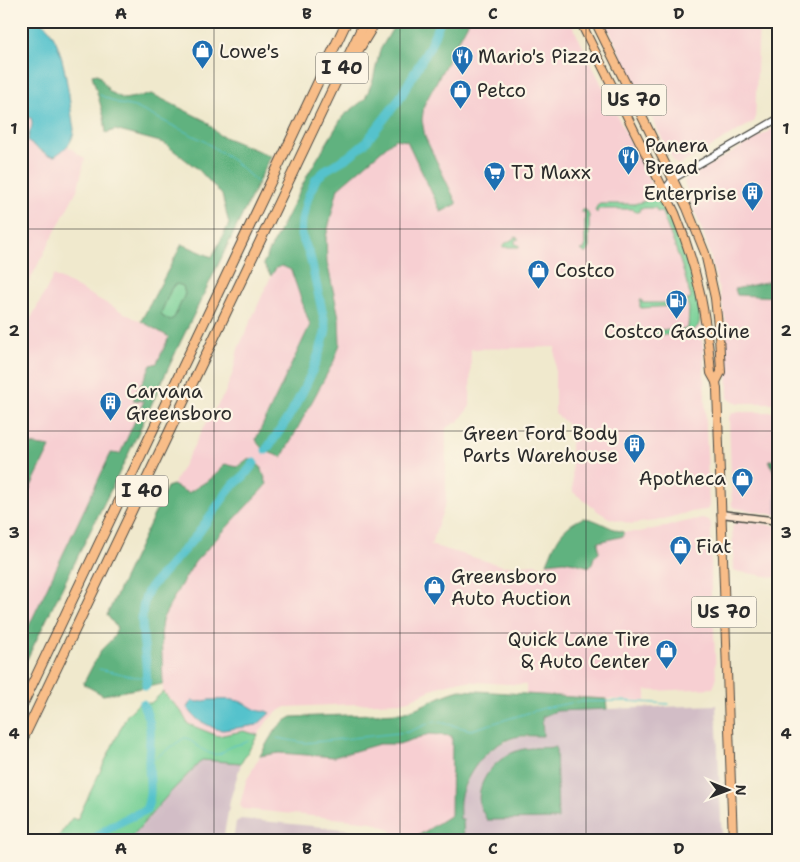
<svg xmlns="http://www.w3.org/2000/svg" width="800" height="862" font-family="'Shantell Sans',sans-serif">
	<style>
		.built { fill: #f7cfd2 }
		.industrial { fill: #d2bdc6 }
		.green { fill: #77d096; stroke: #517e60 }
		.forest { fill: #61b27f; stroke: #466e55; fill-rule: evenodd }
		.water { fill: #54c2cc; stroke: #40767c }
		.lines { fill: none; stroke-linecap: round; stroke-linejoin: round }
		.stream { stroke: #54c2cc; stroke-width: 1 }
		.river { stroke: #54c2cc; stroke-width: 9 }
		.tertiary-casing { stroke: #494843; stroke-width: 8 }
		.secondary-casing { stroke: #494843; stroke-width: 9 }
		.trunk-casing { stroke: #494843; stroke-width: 10 }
		.motorway-casing { stroke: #494843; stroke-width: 11 }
		.tertiary { stroke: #fff; stroke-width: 5.5 }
		.secondary { stroke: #fce5cf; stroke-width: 6 }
		.trunk { stroke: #f8bd88; stroke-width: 8 }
		.motorway { stroke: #f8bd88; stroke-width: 9 }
		.grid { fill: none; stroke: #2b2b2b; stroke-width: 1; stroke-opacity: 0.55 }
		.labels { text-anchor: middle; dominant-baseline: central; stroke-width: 4.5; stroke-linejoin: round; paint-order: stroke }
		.shield { fill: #fcf5e5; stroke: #6a6863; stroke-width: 1 }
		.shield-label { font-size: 18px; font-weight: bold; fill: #2b2b2b }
		.poi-label { font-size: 19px; fill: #2b2b2b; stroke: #fcf5e5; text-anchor: start }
		.neatline { fill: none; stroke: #2b2b2b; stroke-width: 2 }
		.grid-label { font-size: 16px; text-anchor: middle; font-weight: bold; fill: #2b2b2b }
	</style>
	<rect width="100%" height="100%" fill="#fcf5e5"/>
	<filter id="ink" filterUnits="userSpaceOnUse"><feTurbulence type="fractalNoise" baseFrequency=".02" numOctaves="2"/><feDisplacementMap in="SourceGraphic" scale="10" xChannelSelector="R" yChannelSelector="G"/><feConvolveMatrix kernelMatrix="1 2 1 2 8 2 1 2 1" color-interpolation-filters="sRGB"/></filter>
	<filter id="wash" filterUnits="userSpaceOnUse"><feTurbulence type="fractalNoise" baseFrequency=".0096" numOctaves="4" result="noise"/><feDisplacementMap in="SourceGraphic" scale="20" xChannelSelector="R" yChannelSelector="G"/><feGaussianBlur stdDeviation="1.12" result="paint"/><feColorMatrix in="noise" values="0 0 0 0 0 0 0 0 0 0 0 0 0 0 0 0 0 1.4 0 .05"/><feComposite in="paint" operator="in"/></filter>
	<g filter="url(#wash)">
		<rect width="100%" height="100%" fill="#f0e9cd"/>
		<!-- built -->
		<g class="built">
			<polygon points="469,21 570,21 646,173 658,200 660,200 698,314 703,346 709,506 707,510 690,512 660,520 632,524 609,518 599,512 573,492 570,427 555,413 555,347 471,349 470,406 459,421 446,428 446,502 431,545 503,566 535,564 546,567 547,563 564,561 575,563 585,567 592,564 598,542 623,536 623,532 640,532 702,518 709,520 711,524 711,603 713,609 716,681 713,688 656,691 646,690 646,701 526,695 526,685 460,681 437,687 412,699 401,702 286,707 274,714 268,720 258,735 243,731 218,736 188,724 181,711 163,692 161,629 162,620 179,588 195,562 267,484 237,467 225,464 212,478 188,493 173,485 207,421 224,395 233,372 238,349 271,276 276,268 282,266 291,270 311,325 256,439 258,445 269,453 282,457 334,361 340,344 339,317 327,262 326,237 338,188 394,139 407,141 441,212 457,203 425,137 422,120 424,105"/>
			<polygon points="605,21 759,21 755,121 680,165 675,164 628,71"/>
			<polygon points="21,116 31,118 32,126 28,138 29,142 40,151 48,155 55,156 68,146 85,159 78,188 21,297"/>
			<polygon points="779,125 779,172 772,175 779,187 779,279 736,289 737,295 779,297 779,403 735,403 728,398 726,323 720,293 707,244 684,182 686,179"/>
			<polygon points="54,275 169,337 157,363 134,399 145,401 120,454 111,453 26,632 21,630 21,507 49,447 21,443 21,337"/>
			<polygon points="733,412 779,412 779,461 770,460 775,474 775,515 735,508 732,506 729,417"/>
			<polygon points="741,521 779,526 779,578 734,571 732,527 736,522"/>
			<polygon points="429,734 453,736 451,815 410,841 404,841 387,828 372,822 243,809 240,805 246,781 260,756 279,753 334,757 379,744 399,744"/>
		</g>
		<!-- industrial -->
		<g class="industrial">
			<polygon points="775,479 779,480 779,515 775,515"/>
			<polygon points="716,705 722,841 464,841 463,819 460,819 460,797 472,770 481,758 498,745 516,737 542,736 542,717 556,711"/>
			<polygon points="202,760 241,763 230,800 223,841 128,841 167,796"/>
			<polygon points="241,819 363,831 376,834 387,841 233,841 236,822"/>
		</g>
		<!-- green -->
		<g class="green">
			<path d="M657 198 665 201C676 216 707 312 698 326 690 337 667 334 654 335L651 333 652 330H683L688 328 689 309 687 300 691 299C684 269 673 240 661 211L657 212 656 208H640L639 212H635L633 209H598L597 213 595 211 597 206 600 204H634Z"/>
			<polygon points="582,209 587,211 589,216 589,250 586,254 581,250 585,249 585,212 581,212"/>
			<polygon points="516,237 519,239 515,240 515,244 519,245 519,247 503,247 503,245"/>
			<polygon points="177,284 183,286 185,294 174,318 170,320 163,317 161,313 172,287"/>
			<polygon points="640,300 642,300 642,303 678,303 678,300 680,301 678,304 674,306 641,308 640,307"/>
			<polygon points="163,692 181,711 188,724 218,736 243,731 258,735 241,763 202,760 167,796 128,841 55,841 72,818 77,820 127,715 138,704 151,703"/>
		</g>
		<!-- forest -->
		<g class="forest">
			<path d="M397 21H469L424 105 422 120 425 137 457 204 441 212 407 141 395 139 338 188 326 237 327 262 339 317 340 344 334 361 282 457C272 454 259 450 256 439L310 325 291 270 282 266 276 268 271 276 263 264 308 174 343 116 365 99 373 80 380 50Z"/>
			<path d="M98 74 110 92 124 99 152 94 206 121 219 135 271 156 180 343 126 459 21 671V630L26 632 111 453 120 454 144 401 133 400 151 365 157 363 169 337 141 321 182 244 212 257 229 224 222 195 199 170 164 143 115 130 106 133 104 117 92 75ZM177 284 183 286 185 294 174 318 170 320 163 317 161 313 172 287Z"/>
			<polygon points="779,279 779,297 737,295 735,289"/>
			<polygon points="21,443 50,447 21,507"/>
			<polygon points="249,458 261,467 267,484 195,562 179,588 162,620 161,629 163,684 103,695 83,684 101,650 113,638 117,628 107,615 167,487 173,485 188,493 212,478 225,464 237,467"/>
			<polygon points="769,460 779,461 779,480 775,479 775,474"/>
			<path d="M583 518C596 518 609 529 623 532L624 536 598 542 599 553 594 557 592 564 590 567 575 563 564 561 547 563C556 541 560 528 583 518Z"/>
			<path d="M460 690 606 699 607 709 556 711 542 717 543 736C534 736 523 735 515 737 488 745 469 769 461 795 459 802 460 811 460 819H463L464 841H410L451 815 452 736 429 734 399 744H379L334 757 279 753 260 756C269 740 275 725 292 717L401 713C422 708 439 695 460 690Z"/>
			<path d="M556 747 558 819 487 820C485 816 482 811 480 806 474 780 500 753 524 749 534 747 546 748 556 747Z"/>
		</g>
		<!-- water -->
		<g class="water">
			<path d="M21 21C27 21 35 20 40 22 65 32 69 105 74 129 73 143 66 148 55 156L48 155 28 142C27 133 35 127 31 118L21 116Z"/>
			<path d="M209 700C220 700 234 698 244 703 252 707 258 713 266 711L270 713 257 725 223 730 216 729 198 720 187 708 189 704 192 701 199 702Z"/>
		</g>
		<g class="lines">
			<!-- stream -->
			<g class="stream">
				<polyline points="100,95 120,104 135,107 204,141 235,162 257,182"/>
				<polyline points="21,638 25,639"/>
				<polyline points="99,669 136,677 147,677"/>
				<polyline points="277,738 305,743 408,732 435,721 471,730 544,708 576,702 626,701 669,704"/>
				<path d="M149 765 158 756 184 738H187C195 743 208 757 219 754 224 753 227 747 232 746 238 744 242 745 248 741"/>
			</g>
			<!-- river -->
			<g class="river">
				<path d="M266 450C293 414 313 378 325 334L326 328 310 256 301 235 302 220 308 197 316 179 327 169 348 157 366 142 398 101 429 48 440 21"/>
				<path d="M146 686C150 654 133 619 149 589L197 535 231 487 244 476 254 463"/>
				<path d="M92 841C108 826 126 819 146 810 153 794 149 779 149 762 149 751 151 738 150 726 149 718 146 711 143 704"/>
			</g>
		</g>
	</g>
	<g filter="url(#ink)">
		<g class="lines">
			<defs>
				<polyline id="tertiary" points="664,190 673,179 779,118"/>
				<polyline id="secondary" points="721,514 779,521"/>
				<g id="trunk">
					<path d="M580 21 675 213C698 269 706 313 711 373L716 382"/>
					<polyline points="595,21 687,208 705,253 715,298 719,335 721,372 716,382 717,389 733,841"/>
				</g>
				<g id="motorway">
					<polyline points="350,64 376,21"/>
					<polyline points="21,708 347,21"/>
					<polyline points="21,743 365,21"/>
				</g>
			</defs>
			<!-- tertiary casing -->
			<use href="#tertiary" class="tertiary-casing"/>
			<!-- secondary casing -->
			<use href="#secondary" class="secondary-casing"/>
			<!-- trunk casing -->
			<use href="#trunk" class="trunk-casing"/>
			<!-- motorway casing -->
			<use href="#motorway" class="motorway-casing"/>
			<!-- tertiary -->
			<use href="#tertiary" class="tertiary"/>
			<!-- secondary -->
			<use href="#secondary" class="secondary"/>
			<!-- trunk -->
			<use href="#trunk" class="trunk"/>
			<!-- motorway -->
			<use href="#motorway" class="motorway"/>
		</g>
	</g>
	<!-- grid -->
	<path class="grid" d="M214 21V841M400 21V841M586 21V841M21 229H779M21 431H779M21 633H779"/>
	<!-- icons -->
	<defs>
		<symbol id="shop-pin" viewBox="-11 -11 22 30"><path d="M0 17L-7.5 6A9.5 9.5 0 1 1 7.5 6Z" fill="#1f6fb2" stroke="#fcf5e5"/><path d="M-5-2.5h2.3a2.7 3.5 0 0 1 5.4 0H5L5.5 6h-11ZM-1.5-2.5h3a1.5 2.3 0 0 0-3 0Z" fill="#fff"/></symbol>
		<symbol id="restaurant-pin" viewBox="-11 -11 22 30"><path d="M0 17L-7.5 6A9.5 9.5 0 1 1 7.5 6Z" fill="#1f6fb2" stroke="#fcf5e5"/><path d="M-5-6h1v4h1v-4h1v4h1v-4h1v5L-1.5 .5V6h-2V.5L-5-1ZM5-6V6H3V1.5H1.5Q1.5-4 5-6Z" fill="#fff"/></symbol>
		<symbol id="supermarket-pin" viewBox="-11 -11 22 30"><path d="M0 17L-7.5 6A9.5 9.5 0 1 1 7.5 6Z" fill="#1f6fb2" stroke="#fcf5e5"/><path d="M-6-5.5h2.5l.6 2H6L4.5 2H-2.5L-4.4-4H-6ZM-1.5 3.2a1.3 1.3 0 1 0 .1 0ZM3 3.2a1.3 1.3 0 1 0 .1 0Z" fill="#fff"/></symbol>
		<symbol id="building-pin" viewBox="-11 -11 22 30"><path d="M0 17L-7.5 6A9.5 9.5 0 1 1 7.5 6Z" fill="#1f6fb2" stroke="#fcf5e5"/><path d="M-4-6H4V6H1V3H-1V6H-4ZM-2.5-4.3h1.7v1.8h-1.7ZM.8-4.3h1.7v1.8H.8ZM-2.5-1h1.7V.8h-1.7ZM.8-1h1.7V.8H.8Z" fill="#fff"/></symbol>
		<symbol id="fuel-pin" viewBox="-11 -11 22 30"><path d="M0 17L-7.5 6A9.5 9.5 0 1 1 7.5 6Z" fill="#1f6fb2" stroke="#fcf5e5"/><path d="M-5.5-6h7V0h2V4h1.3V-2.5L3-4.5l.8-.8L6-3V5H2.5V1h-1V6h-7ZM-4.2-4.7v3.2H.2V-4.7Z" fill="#fff"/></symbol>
	</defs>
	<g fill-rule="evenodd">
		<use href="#shop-pin" x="190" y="38" width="25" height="34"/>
		<use href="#restaurant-pin" x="450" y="44" width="25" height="34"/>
		<use href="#shop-pin" x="448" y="78" width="25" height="34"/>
		<use href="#restaurant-pin" x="616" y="144" width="25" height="34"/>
		<use href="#supermarket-pin" x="482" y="160" width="25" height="34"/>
		<use href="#building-pin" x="740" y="180" width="25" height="34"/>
		<use href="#shop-pin" x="526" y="258" width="25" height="34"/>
		<use href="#fuel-pin" x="664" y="288" width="25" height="34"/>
		<use href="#building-pin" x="98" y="390" width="25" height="34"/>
		<use href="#building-pin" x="622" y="432" width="25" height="34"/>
		<use href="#shop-pin" x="730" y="466" width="25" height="34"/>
		<use href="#shop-pin" x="668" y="534" width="25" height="34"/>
		<use href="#shop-pin" x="422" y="574" width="25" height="34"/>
		<use href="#shop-pin" x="654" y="638" width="25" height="34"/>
	</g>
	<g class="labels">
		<!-- shield labels -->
		<g class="shield">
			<rect x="316" y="52.5" width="52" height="31" rx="4"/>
			<rect x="601.5" y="84.5" width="65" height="31" rx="4"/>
			<rect x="116" y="475.5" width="52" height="31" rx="4"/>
			<rect x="691.5" y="596.5" width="65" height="31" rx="4"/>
		</g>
		<g class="shield-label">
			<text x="342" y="68">I 40</text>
			<text x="634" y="100">US 70</text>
			<text x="142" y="491">I 40</text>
			<text x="724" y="612">US 70</text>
		</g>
		<!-- poi labels -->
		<g class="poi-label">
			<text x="219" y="51">Lowe's</text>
			<text x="478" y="56">Mario's Pizza</text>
			<text x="477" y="90">Petco</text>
			<text x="645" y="145">Panera<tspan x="645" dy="22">Bread</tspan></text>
			<text x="511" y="172">TJ Maxx</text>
			<text x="737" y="193" text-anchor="end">Enterprise</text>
			<text x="555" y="270">Costco</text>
			<text x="677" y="331" text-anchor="middle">Costco Gasoline</text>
			<text x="126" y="391">Carvana<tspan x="126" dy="22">Greensboro</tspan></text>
			<text x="618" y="433" text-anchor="end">Green Ford Body<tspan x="618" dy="22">Parts Warehouse</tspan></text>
			<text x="726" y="478" text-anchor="end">Apotheca</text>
			<text x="696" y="546">Fiat</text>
			<text x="451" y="576">Greensboro<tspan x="451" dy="22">Auto Auction</tspan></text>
			<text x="650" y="639" text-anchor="end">Quick Lane Tire<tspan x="650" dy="22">&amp; Auto Center</tspan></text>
		</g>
	</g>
	<!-- margin -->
	<rect width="800" height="862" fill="none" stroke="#fcf5e5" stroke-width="55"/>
	<!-- north arrow -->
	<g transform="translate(728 790) rotate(91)" stroke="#fcf5e5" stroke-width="4" paint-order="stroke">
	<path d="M0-4L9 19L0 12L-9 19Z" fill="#2b2b2b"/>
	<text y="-8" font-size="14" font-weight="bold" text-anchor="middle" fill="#2b2b2b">N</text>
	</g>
	<rect x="28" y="28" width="744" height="806" class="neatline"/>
	<g class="grid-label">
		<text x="121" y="19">A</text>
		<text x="307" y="19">B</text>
		<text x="493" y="19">C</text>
		<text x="679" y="19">D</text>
		<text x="14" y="134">1</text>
		<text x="786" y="134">1</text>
		<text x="14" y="336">2</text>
		<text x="786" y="336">2</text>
		<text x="14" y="538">3</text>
		<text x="786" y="538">3</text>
		<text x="14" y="739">4</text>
		<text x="786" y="739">4</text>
		<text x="121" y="854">A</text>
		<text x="307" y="854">B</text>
		<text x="493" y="854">C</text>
		<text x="679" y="854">D</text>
	</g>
</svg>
